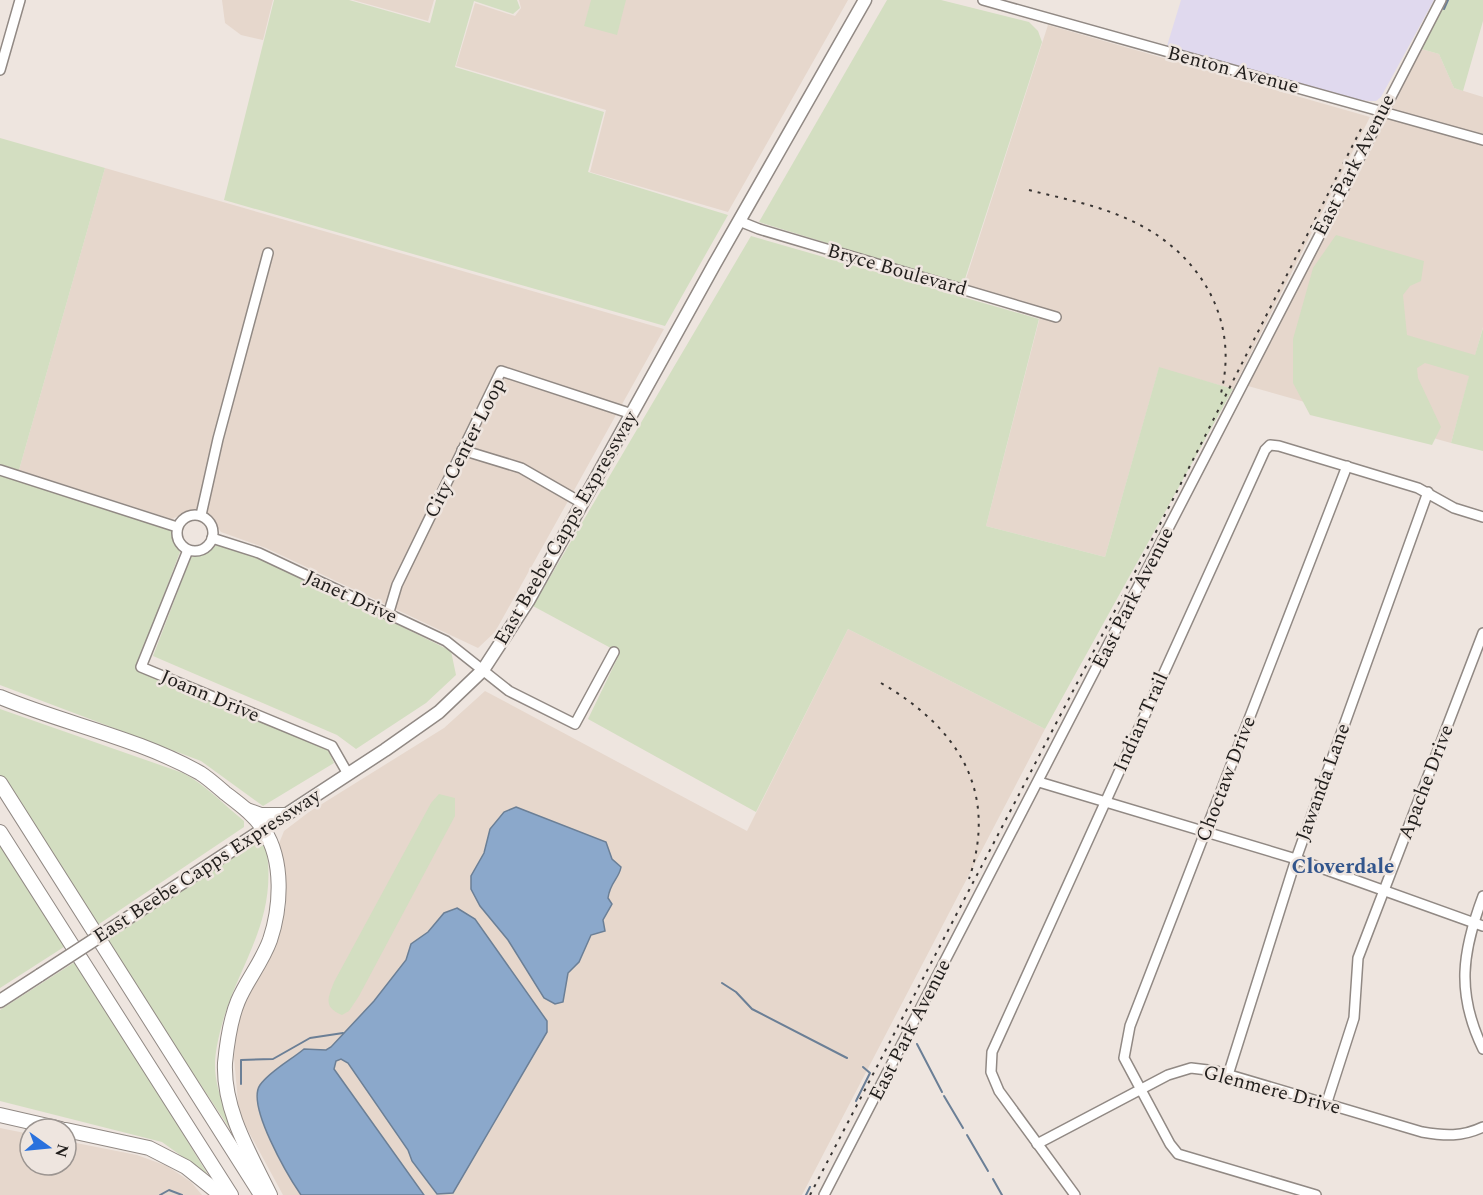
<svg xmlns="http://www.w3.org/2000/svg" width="1483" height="1195" font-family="Spectral,serif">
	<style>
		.built { fill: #e6d7cc }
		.education { fill: #e0d9ee }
		.green { fill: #d3dec1 }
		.water { fill: #8ba8cb; stroke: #6b7f96; stroke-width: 1.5 }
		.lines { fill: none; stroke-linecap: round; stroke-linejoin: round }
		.stream { stroke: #6b7f96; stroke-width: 2 }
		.minor-casing { stroke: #918984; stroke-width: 12 }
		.major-casing { stroke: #918984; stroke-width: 15 }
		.highway-casing { stroke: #918984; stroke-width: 16 }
		.minor { stroke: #fff; stroke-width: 9 }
		.major { stroke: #fff; stroke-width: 12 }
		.highway { stroke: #fff; stroke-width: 14 }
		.rail { stroke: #393533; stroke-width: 2; stroke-dasharray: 3 6; stroke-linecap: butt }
		.major-bridge-casing { stroke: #918984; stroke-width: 15; stroke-linecap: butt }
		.major-bridge { stroke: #fff; stroke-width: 12 }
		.labels { text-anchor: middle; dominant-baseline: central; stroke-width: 5; stroke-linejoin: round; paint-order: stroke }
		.street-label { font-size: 20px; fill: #211e1c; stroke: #eee5df }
		.neighbourhood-label { font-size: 21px; font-weight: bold; fill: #32558c; stroke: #eee5df }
	</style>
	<rect width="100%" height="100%" fill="#eee5df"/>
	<!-- built -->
	<g class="built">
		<polygon points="222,0 273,0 263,40 241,35 225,23"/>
		<polygon points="353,0 434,0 428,21"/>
		<polygon points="519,0 848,0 728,212 590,172 606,110 456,66 475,3 515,16 521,8"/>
		<polygon points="1048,25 1370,117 1233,389 1159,368 1105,557 986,526 1042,309 964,285"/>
		<polygon points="1418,48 1439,54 1454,88 1483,97 1483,136 1390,109"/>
		<polygon points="1384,115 1483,142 1483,327 1451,443 1248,386"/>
		<polygon points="105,168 664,329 495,632 478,648 266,548 221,532 210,516 199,511 189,511 172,519 19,470"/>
		<polygon points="848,629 1045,729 802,1195 283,1195 239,1114 234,1057 237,1029 245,1000 274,950 286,906 282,861 278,846 284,831 309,812 444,728 485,691 747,831"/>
		<polygon points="0,1128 30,1134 30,1165 66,1165 66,1141 137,1155 167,1166 191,1182 202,1195 0,1195"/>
	</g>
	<!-- education -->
	<polygon class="education" points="1181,0 1434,0 1381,97 1376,101 1369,101 1348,98 1167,46"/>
	<!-- green -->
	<g class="green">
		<polygon points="274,0 349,0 430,23 436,0 517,0 520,8 513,14 474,1 455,67 604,112 588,172 728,215 665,326 224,200"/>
		<polygon points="591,0 626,0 617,35 584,26"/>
		<polygon points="887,0 941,0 1029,22 1038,31 1042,42 963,285 759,222"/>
		<polygon points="1445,0 1483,0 1483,21 1463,91 1454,88 1439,54 1418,48"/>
		<polygon points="0,138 105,168 19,470 0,464"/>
		<polygon points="1336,235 1424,261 1421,281 1410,286 1403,295 1407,335 1475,355 1483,328 1483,451 1451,443 1469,376 1425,363 1417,368 1418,378 1441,427 1432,445 1310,415 1293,383 1293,339 1313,268"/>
		<polygon points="751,236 1039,319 986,526 1105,557 1159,367 1233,389 1045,729 848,629 756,812 588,719 620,653 533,606"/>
		<polygon points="0,475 172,530 180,552 136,669 327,748 334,763 263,806 201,761 0,685"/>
		<polygon points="220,544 259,556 451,651 456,675 426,703 356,749 337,735 153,656 191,557"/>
		<path d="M0 709 183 773C207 786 223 804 244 821V827L96 926 0 776Z"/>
		<path d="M439 794 455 798V816L359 996 349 1011 342 1015C323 1007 328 998 334 982L431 803Z"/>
		<path d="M256 840C267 843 267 853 268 863 273 928 236 969 221 1028 218 1039 215 1054 215 1065 215 1098 235 1130 250 1159L105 941Z"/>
		<polygon points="0,842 67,945 0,988"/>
		<polygon points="78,960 208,1175 162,1142 0,1101 0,1010"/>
	</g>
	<!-- water -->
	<g class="water">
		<path d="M516 807 606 842 612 859 621 867C619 879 610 882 608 898L612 904 603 920 605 931 591 935 579 962 568 973 563 1002 555 1004 544 998 508 940 480 906 471 889V876L484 853 490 829 504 812Z"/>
		<path d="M457 908 475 919 547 1021V1032L453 1193 437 1194 412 1161 408 1150 348 1063 341 1059 336 1061 334 1069 424 1195H301C288 1176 246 1105 260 1085 270 1071 291 1060 304 1049L326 1050 331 1047 374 1001 406 960 411 944 428 932 444 913Z"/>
	</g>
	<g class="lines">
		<!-- stream -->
		<g class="stream">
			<polyline points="1444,9 1448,0"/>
			<polyline points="722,983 736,992 752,1009 847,1058"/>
			<polyline points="917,1044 942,1092"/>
			<polyline points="241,1084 241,1060 273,1059 310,1038 343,1033"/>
			<polyline points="944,1096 963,1128"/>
			<polyline points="856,1101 870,1073 863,1067"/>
			<polyline points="967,1135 988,1171"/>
			<polyline points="993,1179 1002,1195"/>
			<polyline points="160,1195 169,1190 182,1195"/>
			<polyline points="806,1195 810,1187"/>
		</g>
		<defs>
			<g id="minor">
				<polyline points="983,0 1483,140"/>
				<polyline points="0,70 20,0"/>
				<polyline points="739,221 759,229 1056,317"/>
				<polyline points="462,450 521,468 582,503"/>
				<polyline points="0,470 177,527"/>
				<circle cx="195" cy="533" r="18"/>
				<polyline points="201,515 218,439 268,253"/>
				<polyline points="212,538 259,553 446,641 509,691 575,724 614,652"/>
				<polyline points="188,550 141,667 332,746 348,774"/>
				<polyline points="388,615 397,585 501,371 632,414"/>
				<polyline points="1039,782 1296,859 1483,926"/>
				<path d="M1483 896C1462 952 1456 993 1483 1049"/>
				<polyline points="1228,1075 1296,859 1428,492"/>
				<polyline points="1326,1105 1354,1018 1358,958 1483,633"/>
				<path d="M1037 1144 1168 1075 1191 1068 1216 1071 1422 1132C1445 1136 1462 1137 1483 1127"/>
				<polyline points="824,1195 1441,0"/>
				<polyline points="1075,1195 999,1091 991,1072 992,1052 1265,450 1270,445 1279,446 1418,488 1454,508 1483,517"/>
				<polyline points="1316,1195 1178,1154 1170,1144 1124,1058 1130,1026 1347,466"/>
			</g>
			<g id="major">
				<polyline points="134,914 385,750 439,712 483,670 528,601 714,265 865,0"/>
				<polyline points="0,1001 40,975"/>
			</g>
			<g id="highway">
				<path d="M0 697C65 724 138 738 200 773 208 778 217 786 225 793 238 803 255 815 264 830 284 861 281 907 270 940 262 962 247 980 238 1001 230 1020 227 1043 225 1063 223 1110 250 1154 270 1195"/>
				<polyline points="0,783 260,1193"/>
				<polyline points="247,810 261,815 286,815"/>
				<polyline points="0,832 231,1195"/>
				<polyline points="0,1115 61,1129"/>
				<polyline points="66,1130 149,1148 186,1167 221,1195"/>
			</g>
		</defs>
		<!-- minor casing -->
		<use href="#minor" class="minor-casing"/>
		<!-- major casing -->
		<use href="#major" class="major-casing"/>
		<!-- highway casing -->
		<use href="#highway" class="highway-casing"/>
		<!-- minor -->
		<use href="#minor" class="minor"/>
		<!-- major -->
		<use href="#major" class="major"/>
		<!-- highway -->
		<use href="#highway" class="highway"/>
		<!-- rail -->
		<g class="rail">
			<path d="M1029 190C1060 198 1093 204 1123 217 1194 246 1241 314 1221 393"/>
			<path d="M881 683C957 727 999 790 969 879"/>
			<polyline points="810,1195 1170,505 1361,129"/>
		</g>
		<defs>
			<polyline id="major-bridge" points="40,975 134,914"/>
		</defs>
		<!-- major-bridge casing -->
		<use href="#major-bridge" class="major-bridge-casing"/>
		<!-- major-bridge -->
		<use href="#major-bridge" class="major-bridge"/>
	</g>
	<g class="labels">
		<!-- street labels -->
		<g class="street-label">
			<text transform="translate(1233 70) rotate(15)">Benton Avenue</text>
			<text transform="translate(1354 165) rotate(-63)">East Park Avenue</text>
			<text transform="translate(897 270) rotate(16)">Bryce Boulevard</text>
			<text transform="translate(465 448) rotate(-63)">City Center Loop</text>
			<text transform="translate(566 528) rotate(-60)">East Beebe Capps Expressway</text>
			<text transform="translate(351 597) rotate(25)">Janet Drive</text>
			<text transform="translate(1133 598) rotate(-63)">East Park Avenue</text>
			<text transform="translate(210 696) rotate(23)">Joann Drive</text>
			<text transform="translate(1141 722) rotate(-66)">Indian Trail</text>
			<text transform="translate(1226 779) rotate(-69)">Choctaw Drive</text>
			<text transform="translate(1323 782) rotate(-70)">Jawanda Lane</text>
			<text transform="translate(1426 782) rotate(-69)">Apache Drive</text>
			<text transform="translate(207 866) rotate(-33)">East Beebe Capps Expressway</text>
			<text transform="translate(910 1030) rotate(-63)">East Park Avenue</text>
			<text transform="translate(1272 1090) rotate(15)">Glenmere Drive</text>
		</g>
		<!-- neighbourhood labels -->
		<g class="neighbourhood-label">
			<text x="1343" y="867">Cloverdale</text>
		</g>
	</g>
	<!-- north arrow -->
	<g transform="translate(48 1147) rotate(105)"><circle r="28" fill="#eee5df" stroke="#9c9591" stroke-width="1.5"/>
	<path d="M0-4.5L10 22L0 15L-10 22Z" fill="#2a71dd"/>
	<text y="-9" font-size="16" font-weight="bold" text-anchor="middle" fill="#211e1c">N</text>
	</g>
</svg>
